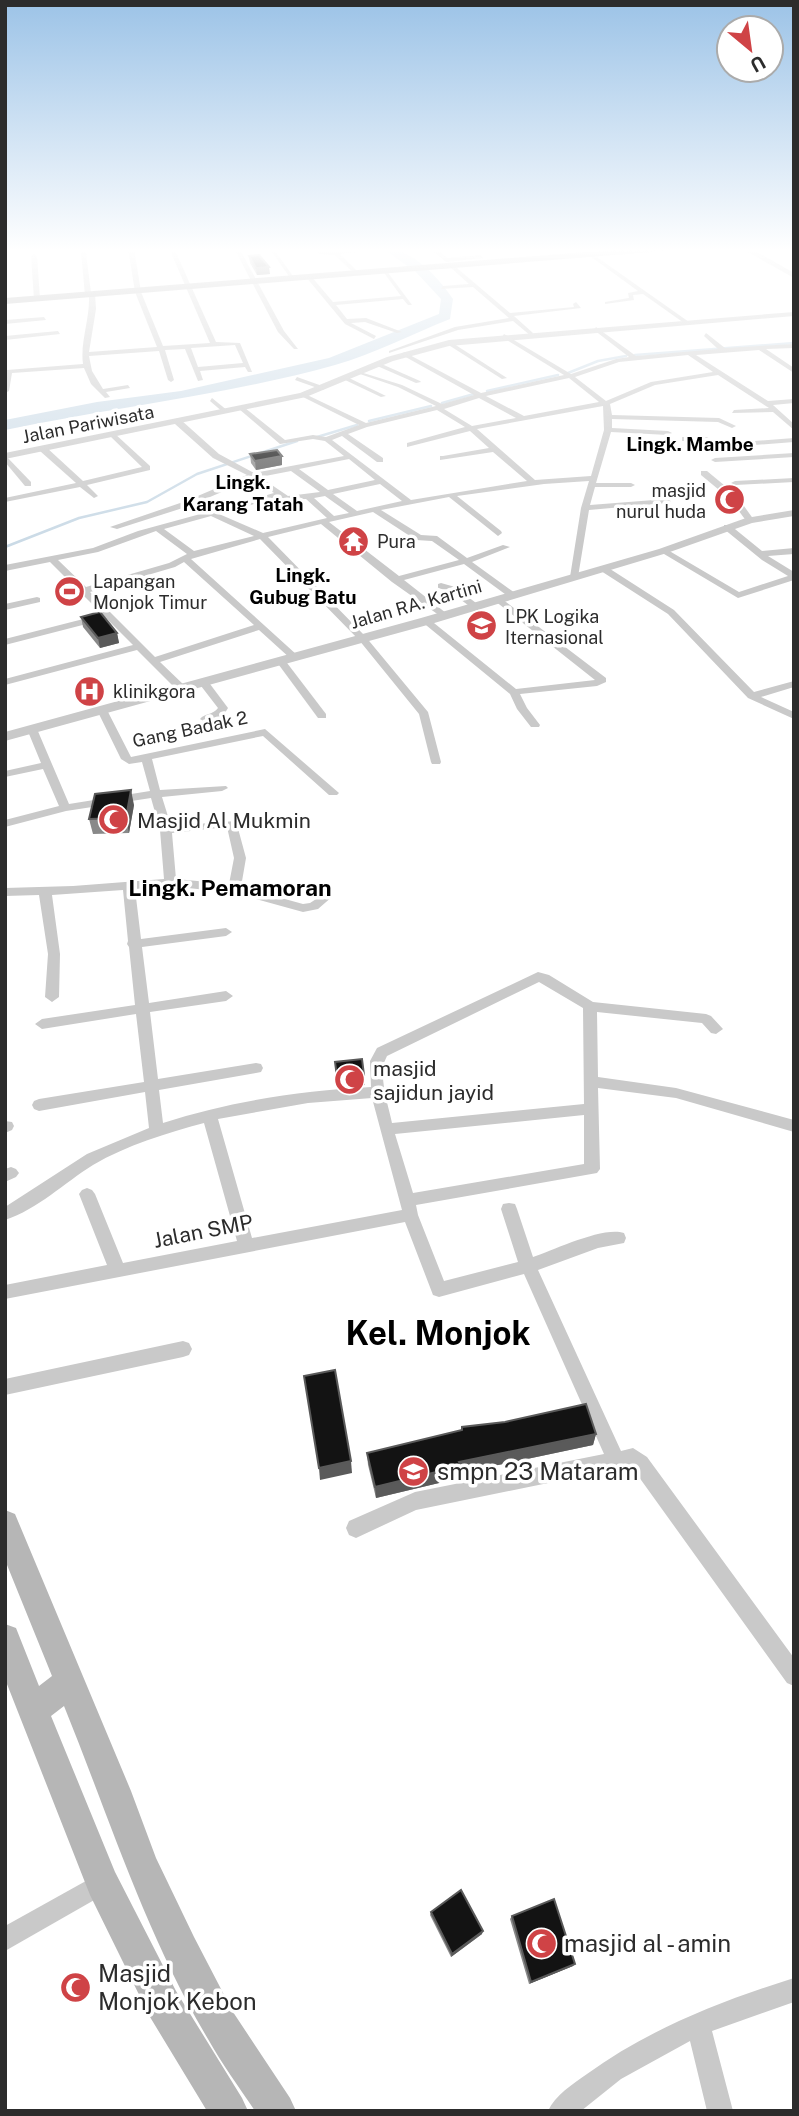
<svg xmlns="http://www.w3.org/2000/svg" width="799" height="2116" font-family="'Public Sans',sans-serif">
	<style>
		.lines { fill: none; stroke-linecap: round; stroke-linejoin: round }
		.stream { stroke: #cadae6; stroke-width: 2.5 }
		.river { fill: #cadae6; fill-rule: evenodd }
		.minor { fill: #c9c9c9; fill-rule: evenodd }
		.tertiary { fill: #c9c9c9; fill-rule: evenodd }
		.secondary { fill: #b6b6b6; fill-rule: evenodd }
		.primary { fill: #a4a4a4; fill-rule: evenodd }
		.wall { fill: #898989 }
		.shaded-wall { fill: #5a5a5a }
		.building { fill: #131313; stroke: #5a5a5a; stroke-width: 2 }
		.labels { text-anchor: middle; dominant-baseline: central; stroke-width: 7; stroke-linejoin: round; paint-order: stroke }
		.far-street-label { font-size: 18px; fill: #2c2c2c; stroke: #fff }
		.far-poi-label { font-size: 18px; fill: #2c2c2c; stroke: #fff; text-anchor: start }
		.far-neighbourhood-label { font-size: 19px; font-weight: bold; fill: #000; stroke: #fff }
		.poi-label { font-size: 21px; fill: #2c2c2c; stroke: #fff; text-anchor: start }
		.street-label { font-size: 21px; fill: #2c2c2c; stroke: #fff }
		.neighbourhood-label { font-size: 23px; font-weight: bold; fill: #000; stroke: #fff }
		.near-poi-label { font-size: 24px; fill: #2c2c2c; stroke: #fff; text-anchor: start }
		.near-district-label { font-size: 33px; font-weight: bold; fill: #000; stroke: #fff }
	</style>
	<rect width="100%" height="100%" fill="#fff"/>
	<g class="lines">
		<!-- stream -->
		<g class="stream">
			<polyline points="635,355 794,343"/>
			<polyline points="568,373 598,361 626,356"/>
			<polyline points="487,391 558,375"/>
			<polyline points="442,403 474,394"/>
			<polyline points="369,421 431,406"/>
			<polyline points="317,437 357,425"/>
			<polyline points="5,547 79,518 147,502 197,474 297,441"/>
		</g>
		<!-- river -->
		<path class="river" d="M382 248C412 248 437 276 453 299L450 319C412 334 374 354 335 365 227 395 115 407 5 430V420L97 402 181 391 329 358 439 314 441 299 416 272Z"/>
		<!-- minor -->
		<g class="minor">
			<path d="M128 248H134L141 292 163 346 210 343 169 248H174L216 342 240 343 252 372H248L245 367 200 371 203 380 198 381 185 349 165 350 174 380 171 382 168 380 159 351 89 356 92 371 103 389 128 385 130 388 106 392 110 397 105 398 91 384 84 368 12 373 9 391 5 393 7 370 83 364C80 342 90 319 89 296L85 295 81 252 86 253 91 293 95 294 96 309 89 352 157 347 135 292ZM235 345 243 363 198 367 191 348Z"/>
			<polygon points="234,248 239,248 284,331 298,349 294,349 278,332"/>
			<polygon points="269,248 273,248 295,279 291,279"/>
			<polygon points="314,248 320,248 323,251 379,249 340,254 358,272 356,275 335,255 320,254"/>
			<polygon points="473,248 441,252 447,258 481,255 483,258 446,262 433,251"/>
			<polygon points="579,248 584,248 689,322 684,323 643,294 633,295 634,300 605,304 605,302 629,298 628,293 638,291"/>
			<polygon points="34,254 37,256 40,299 37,301 34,299 31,256"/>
			<polygon points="451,263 510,313 574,307 573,304 576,302 581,308 514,316 533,333 531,336 513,321 458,330 389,353 389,351 455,327 509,318 473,287 441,289 443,286 469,284 449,266"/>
			<polygon points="382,270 386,270 412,305 408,305 403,299 336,305 347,319 366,318 402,332 397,333 365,322 351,323 376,336 374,339 345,324 306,277 311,276 333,302 401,296"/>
			<polygon points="44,317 46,320 5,324 5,320"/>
			<path d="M596 327 636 356 718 349 704 336 706 333 725 348 794 344V348L766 349 794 368V373L759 350 696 355 768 401 794 399V403L773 405 794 424V430L773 412 732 413 734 410 769 408 718 375 655 385 610 404 612 415 719 418 736 426 732 428 718 422 612 419V428L668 431 672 433 668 435 611 432 596 483H631L635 485 631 487H595L590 505 667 499 671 501 667 503 589 510 578 577 574 580 570 577 581 508 589 481 544 484 457 496 501 531 502 533 498 536 449 497 381 510 421 535 437 536 467 558 503 545 510 547 472 562 515 593V597H509L464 564 404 580 446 613 448 615 443 618 392 582 321 524 268 537 365 636 428 712 441 762 440 764H432L431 762 419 714 359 640 260 539 191 559 297 655V659H291L259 630 160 662 185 686 186 688 181 691 177 690 137 650 5 685V679L133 645 50 562 5 571V565L93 548 138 531 204 513 189 506 117 529 110 527 186 501 247 475 213 458 175 424V420H181L219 454 254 473 344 456 325 441 313 439 280 444 239 409 245 408 285 440 313 435 326 437 359 425 301 396V394H305L366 423 436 406 398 387 357 373V371L402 385 442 404 474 395 402 355 404 352 481 393 564 375 502 337 504 334 571 374 616 359 629 357 594 330ZM688 355 713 372 651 382 606 401 575 377 619 362ZM569 378 599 402 524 416 486 396ZM479 398 516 418 472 426 444 409ZM603 406 604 430 591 476 535 480 477 429ZM437 410 465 427 407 443V447L470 431 489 448 443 456H440V460L493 452 527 481 411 500 332 440 342 436 377 462H383V458L348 434 367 427ZM349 459 375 480 328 490 299 469ZM291 471 320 492 288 496 260 477ZM252 479 274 493 212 511 196 503ZM380 484 402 501 357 511 333 494ZM325 496 349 513 334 516 314 498ZM279 497 286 500 306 499 327 518 263 533 219 514ZM373 512 416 540 432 541 459 560 399 576 329 522ZM211 516 254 536 194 551 164 529ZM156 531 187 554 169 563 86 587 58 560 98 552ZM184 562 254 625 155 657 90 592 175 567Z"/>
			<polygon points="58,331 60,334 5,340 5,336"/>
			<polygon points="447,342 451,342 507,378 502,379 447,344"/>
			<polygon points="377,362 420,381 421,382 416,383 375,365"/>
			<polygon points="297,377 325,387 326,388 323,390 295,380"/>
			<polygon points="343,377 347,377 386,396 381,397 343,379"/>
			<polygon points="212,398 228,411 228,413 224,413 210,401"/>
			<polygon points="114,433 150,466 150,470 87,485 98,496 94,498 80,487 5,502 5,498 76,483 40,451 40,447 46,447 83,481 142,467 111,437 110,435"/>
			<polygon points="685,437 707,437 718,444 794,438 794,442 716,448 705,441 682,441 682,437"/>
			<polygon points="794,453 794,457 715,462 711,460 715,458"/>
			<polygon points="5,455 31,482 31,486 25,486 5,462"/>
			<polygon points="701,471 707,471 736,495 754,520 753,522 747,522 730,499 701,475"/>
			<polygon points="794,478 794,482 735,485 731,483 735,481"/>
			<polygon points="724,525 730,525 762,551 794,548 794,554 768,556 794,572 794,580 738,598 659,551 666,549 739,592 788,576 762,560 724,529"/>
			<polygon points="601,567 607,567 674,610 754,692 794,681 794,687 761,697 794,712 794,719 748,698 668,614 601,571"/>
			<polygon points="441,583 455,587 480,606 472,608 449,591 438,588 438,584"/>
			<polygon points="498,596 606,678 606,682 597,686 520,694 527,708 540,725 539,727 531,727 517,709 510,694 421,621 429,619 516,689 595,680 495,601 493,599"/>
			<polygon points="37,597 40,598 40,602 5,610 5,604"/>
			<polygon points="99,615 102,616 102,620 5,645 5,639"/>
			<polygon points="278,659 284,659 326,714 326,718 318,718 276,661"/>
			<path d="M203 679 207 680 228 708 223 716 205 722 200 719C205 713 213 715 218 708L198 682Z"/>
			<path d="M102 707 107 710 131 757 265 729 339 793 337 795H329L263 736 152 759 160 790 226 786 228 788 222 791 162 797 171 826 236 821 246 858 241 887 303 904 310 903 327 892 333 896 318 909 303 912 234 893 170 886 135 889 141 939 226 928 232 932 226 936 142 947 149 1003 226 991 233 996 226 1001 150 1012 158 1079 256 1063 261 1064 263 1068 261 1072 256 1073 159 1090 163 1123C230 1101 300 1091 371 1087L370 1061 377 1048 538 972 549 975 593 1002 706 1014 711 1016 723 1029 716 1034 711 1033 702 1023 597 1012 598 1077 676 1088 794 1120V1132L676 1098 598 1088 600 1169 597 1173 416 1205 418 1215 444 1281 518 1262 501 1209 503 1204 509 1203 515 1204 517 1209 533 1257C554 1250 603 1226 624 1233L626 1238 624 1243 598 1248 538 1270 621 1451 633 1448 647 1457 794 1658V1686L787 1683 631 1466 416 1510 356 1538 349 1535 346 1528 349 1521 415 1492 604 1454 524 1274 439 1297 433 1295 405 1222 5 1299V1285L107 1265 79 1194 82 1190 87 1188 92 1190 95 1194 123 1263 237 1241 204 1123C167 1133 127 1145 93 1165 64 1183 38 1209 5 1220V1207L87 1154 149 1128 145 1092 39 1111 34 1109 32 1105 34 1101 39 1099 144 1082 136 1014 42 1029 35 1024 42 1019 135 1005 129 947 127 944 128 941 123 890 52 895 60 954 59 997 52 1002 45 997 48 954 39 895 5 896V888L73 886 164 879 160 830 151 798 66 811 5 827V820L59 806 43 769 5 777V771L41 763 27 729 28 727 32 726 37 729 69 804 150 791 142 762 129 764 121 759 97 710ZM227 827 234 858 229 884 176 879 172 833ZM539 982 583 1008 584 1104 392 1123C388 1103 377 1074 387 1056ZM372 1098 402 1210 252 1238 218 1119 308 1103ZM584 1115V1164L413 1193 395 1134Z"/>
			<polygon points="5,1121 12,1122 14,1126 12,1130 5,1133"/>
			<polygon points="11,1167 16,1169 19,1173 16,1177 5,1182 5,1169"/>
			<polygon points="183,1341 189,1343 192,1349 189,1355 183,1357 5,1395 5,1379"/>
			<polygon points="102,1872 110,1875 113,1883 110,1891 5,1951 5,1926"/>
			<path d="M794 1978V2002L712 2031 733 2111H707L690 2041 621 2079 581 2111H548C555 2095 573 2084 587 2074 649 2029 721 2001 794 1978Z"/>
		</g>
		<!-- tertiary -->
		<g class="tertiary">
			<polygon points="741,248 750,248 794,273 794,278"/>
			<polygon points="794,312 794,316 449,346 393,361 306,397 5,459 5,453 300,393 387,357 449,340"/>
			<polygon points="794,510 794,516 752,523 667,553 431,624 5,741 5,732 421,618 659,549 746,518"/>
		</g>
		<!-- secondary -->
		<path class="secondary" d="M5 1510 15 1514 131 1791 156 1858 194 1937 233 2012 290 2098 296 2111H255C239 2087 222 2064 208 2039 146 1935 109 1817 64 1706L51 1716 115 1872 176 1991 242 2098 248 2111H207L150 2017 90 1895 5 1679V1624L16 1628 39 1686 52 1676 5 1560Z"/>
		<!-- primary -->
		<polygon class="primary" points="637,248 668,248 664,251 5,304 5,298"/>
	</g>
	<!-- wall -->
	<g class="wall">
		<polygon points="249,256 270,274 257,275 250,263"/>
		<polygon points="250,454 282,456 282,465 256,470 251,463"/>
		<polygon points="81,617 117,633 119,643 100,648 83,627"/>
		<polygon points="134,805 129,833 93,834 89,819"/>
		<polygon points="335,1062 364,1075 365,1085 337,1087"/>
		<polygon points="462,1427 596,1434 593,1445 460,1473 460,1478 376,1498 368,1465 367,1453 462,1430"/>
		<polygon points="431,1912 482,1934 451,1957 430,1915"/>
		<polygon points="512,1916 573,1966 529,1984 510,1919"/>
	</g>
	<!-- shaded-wall -->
	<g class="shaded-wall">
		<polygon points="269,267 270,274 257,275 256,268"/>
		<polygon points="282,456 282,465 256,470 255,461"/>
		<polygon points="117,633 119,643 100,648 98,638"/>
		<polygon points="131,790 134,805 129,833 126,818"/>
		<polygon points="596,1434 593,1445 460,1473 460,1478 376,1498 375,1487 459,1462"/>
		<polygon points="351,1461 352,1473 320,1480 319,1468"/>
		<polygon points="483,1931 482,1934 451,1957 452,1954"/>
		<polygon points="575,1964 573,1966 529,1984 531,1982"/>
	</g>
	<!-- building -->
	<g class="building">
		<polygon points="259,255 269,267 256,268 249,256"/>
		<polygon points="277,450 282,456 255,461 250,454"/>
		<polygon points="100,612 117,633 98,638 81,617"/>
		<polygon points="131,790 126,818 89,819 95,794"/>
		<polygon points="362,1059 364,1075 337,1077 335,1062"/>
		<polygon points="335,1370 351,1461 319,1468 304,1376"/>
		<polygon points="586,1404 596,1434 459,1462 461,1466 375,1487 367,1453 462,1430 462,1427 505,1422"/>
		<polygon points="461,1890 483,1931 452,1954 431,1912"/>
		<polygon points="554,1899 575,1964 531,1982 512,1916"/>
	</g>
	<!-- sky -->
	<linearGradient id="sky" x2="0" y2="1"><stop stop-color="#9cc3e7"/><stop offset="0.46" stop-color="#fff"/><stop offset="1" stop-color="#fff" stop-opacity="0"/></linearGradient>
	<rect width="799" height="544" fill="url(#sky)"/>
	<!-- icons -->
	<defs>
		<symbol id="mosque-disc" viewBox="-11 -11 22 22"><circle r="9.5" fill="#cf4346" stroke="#fff"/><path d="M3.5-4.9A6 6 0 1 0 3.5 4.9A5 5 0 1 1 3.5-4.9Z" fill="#fff"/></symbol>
		<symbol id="temple-disc" viewBox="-11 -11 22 22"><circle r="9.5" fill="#cf4346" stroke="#fff"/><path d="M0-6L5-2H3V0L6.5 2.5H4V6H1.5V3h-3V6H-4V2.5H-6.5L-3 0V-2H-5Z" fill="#fff"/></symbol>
		<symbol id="stadium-disc" viewBox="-11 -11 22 22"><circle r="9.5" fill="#cf4346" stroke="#fff"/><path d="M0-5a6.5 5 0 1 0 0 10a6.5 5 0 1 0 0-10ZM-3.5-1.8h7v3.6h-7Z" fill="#fff"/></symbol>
		<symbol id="school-disc" viewBox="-11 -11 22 22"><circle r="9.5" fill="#cf4346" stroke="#fff"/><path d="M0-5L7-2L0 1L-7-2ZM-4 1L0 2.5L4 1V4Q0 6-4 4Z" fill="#fff"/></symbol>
		<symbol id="hospital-disc" viewBox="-11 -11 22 22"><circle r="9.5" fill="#cf4346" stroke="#fff"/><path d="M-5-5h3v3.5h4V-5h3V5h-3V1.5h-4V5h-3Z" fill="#fff"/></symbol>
	</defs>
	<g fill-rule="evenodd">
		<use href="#mosque-disc" x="712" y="482" width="35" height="35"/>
		<use href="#temple-disc" x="336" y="524" width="35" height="35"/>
		<use href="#stadium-disc" x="52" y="574" width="35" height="35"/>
		<use href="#school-disc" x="464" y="608" width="35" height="35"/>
		<use href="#hospital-disc" x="72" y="674" width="35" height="35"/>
		<use href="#mosque-disc" x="96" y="802" width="35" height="35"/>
		<use href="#mosque-disc" x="332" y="1062" width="35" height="35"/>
		<use href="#school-disc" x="396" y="1454" width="35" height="35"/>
		<use href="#mosque-disc" x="524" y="1926" width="35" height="35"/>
		<use href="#mosque-disc" x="58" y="1970" width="35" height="35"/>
	</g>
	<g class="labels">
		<!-- far-street labels -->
		<g class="far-street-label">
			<text transform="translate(88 424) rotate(-11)">Jalan Pariwisata</text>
			<text transform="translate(416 604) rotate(-16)">Jalan RA. Kartini</text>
			<text transform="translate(190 729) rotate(-12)">Gang Badak 2</text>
		</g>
		<!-- far-poi labels -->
		<g class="far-poi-label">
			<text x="706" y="490" text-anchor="end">masjid<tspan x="706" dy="21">nurul huda</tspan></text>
			<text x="377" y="541">Pura</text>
			<text x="93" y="581">Lapangan<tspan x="93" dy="21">Monjok Timur</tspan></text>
			<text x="505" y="616">LPK Logika<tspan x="505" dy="21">Iternasional</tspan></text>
			<text x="113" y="691">klinikgora</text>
		</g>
		<!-- far-neighbourhood labels -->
		<g class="far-neighbourhood-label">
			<text x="690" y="444">Lingk. Mambe</text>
			<text x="243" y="482">Lingk.<tspan x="243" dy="22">Karang Tatah</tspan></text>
			<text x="303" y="575">Lingk.<tspan x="303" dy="22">Gubug Batu</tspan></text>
		</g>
		<!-- poi labels -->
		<g class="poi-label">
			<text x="137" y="820">Masjid Al Mukmin</text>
			<text x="373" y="1068">masjid<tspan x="373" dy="24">sajidun jayid</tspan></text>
		</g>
		<!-- street labels -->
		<g class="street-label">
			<text transform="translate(203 1231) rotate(-11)">Jalan SMP</text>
		</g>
		<!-- neighbourhood labels -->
		<g class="neighbourhood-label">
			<text x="230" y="887">Lingk. Pemamoran</text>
		</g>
		<!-- near-poi labels -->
		<g class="near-poi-label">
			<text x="437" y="1471">smpn 23 Mataram</text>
			<text x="564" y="1943">masjid al - amin</text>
			<text x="98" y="1973">Masjid<tspan x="98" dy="28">Monjok Kebon</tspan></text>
		</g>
		<!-- near-district labels -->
		<g class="near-district-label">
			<text x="438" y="1333">Kel. Monjok</text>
		</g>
	</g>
	<!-- border -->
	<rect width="799" height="2116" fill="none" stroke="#2c2c2c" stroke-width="14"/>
	<!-- north arrow -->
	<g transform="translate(750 49) rotate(151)"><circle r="33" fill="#ffffff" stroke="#ababab" stroke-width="2"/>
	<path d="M0-5L12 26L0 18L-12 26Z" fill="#cf4346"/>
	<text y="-10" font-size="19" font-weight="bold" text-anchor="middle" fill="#2c2c2c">U</text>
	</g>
</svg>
